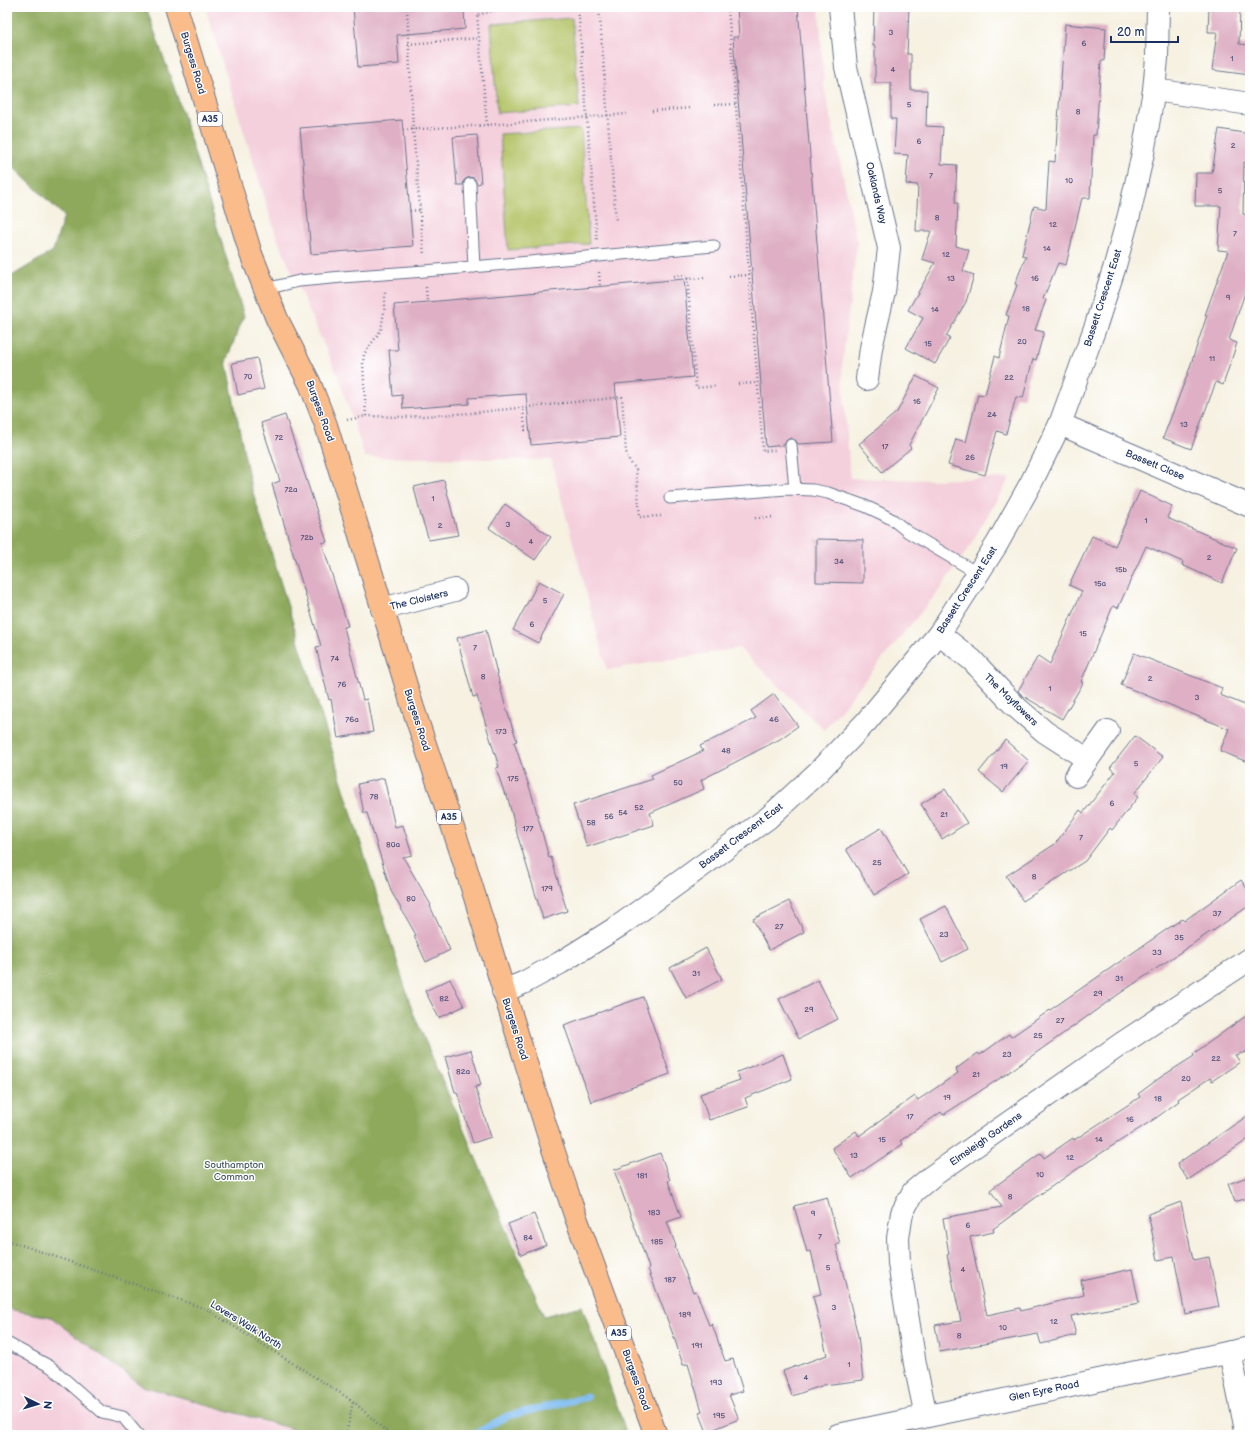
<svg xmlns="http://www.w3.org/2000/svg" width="1257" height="1442" font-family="'Balsamiq Sans',sans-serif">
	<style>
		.built { fill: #f4cfdc }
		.green { fill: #b3c366; stroke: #677962 }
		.forest { fill: #8ea95b; stroke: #546c5c }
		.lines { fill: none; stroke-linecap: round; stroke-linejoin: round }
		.stream { stroke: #7ebbf0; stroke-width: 7 }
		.building { fill: #dfb0c5 }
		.lane-casing { stroke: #68738c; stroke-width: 13 }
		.street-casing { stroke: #68738c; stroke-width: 24 }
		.primary-casing { stroke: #68738c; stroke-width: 24 }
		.path { stroke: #68738c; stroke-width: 2.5; stroke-dasharray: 1 3; stroke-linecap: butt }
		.lane { stroke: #fff; stroke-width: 11 }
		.street { stroke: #fff; stroke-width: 22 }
		.primary { stroke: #fabc8b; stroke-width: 22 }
		.labels { text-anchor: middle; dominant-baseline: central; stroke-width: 3; stroke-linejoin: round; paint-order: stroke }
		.number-label { font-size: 8px; fill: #4c4f78 }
		.shield { fill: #fff; stroke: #5f6d8e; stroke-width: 1 }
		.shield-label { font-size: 9px; font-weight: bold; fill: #1b2f5e }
		.street-label { font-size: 10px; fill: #1b2f5e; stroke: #fff }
		.park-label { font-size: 10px; fill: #495b60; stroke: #fff }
	</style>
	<rect width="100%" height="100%" fill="#fff"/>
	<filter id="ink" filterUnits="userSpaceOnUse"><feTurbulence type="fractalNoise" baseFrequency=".025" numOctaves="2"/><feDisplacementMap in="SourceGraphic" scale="8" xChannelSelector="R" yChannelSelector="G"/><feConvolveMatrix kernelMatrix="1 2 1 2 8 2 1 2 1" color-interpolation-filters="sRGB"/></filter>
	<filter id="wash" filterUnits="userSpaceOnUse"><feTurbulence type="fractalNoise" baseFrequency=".012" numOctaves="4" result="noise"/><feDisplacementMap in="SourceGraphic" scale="16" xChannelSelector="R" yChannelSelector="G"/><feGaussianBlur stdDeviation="0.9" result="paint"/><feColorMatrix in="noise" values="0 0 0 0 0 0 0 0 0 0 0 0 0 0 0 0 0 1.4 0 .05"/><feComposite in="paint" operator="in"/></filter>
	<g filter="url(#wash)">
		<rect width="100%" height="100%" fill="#f6f1e1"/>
		<!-- built -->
		<g class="built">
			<polygon points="205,7 819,7 824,86 857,242 842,367 850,478 927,480 1010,478 968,549 940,589 824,730 739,648 607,670 551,460 365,457 339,379 277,238"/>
			<polygon points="7,1309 51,1317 142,1386 313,1435 7,1435"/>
		</g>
		<!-- green -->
		<g class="green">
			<polygon points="572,18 579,107 497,113 491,24"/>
			<polygon points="581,129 589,244 508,250 500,134"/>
		</g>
		<!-- forest -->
		<polygon class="forest" points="7,7 146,7 177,96 244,316 226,361 250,483 412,1010 544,1316 582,1306 627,1435 313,1435 142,1386 51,1317 7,1309 7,279 53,251 64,216 7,161"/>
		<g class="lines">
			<!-- stream -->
			<polyline class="stream" points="473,1435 507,1416 587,1397"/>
		</g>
		<g id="blocks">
			<!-- building -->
			<g class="building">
				<polygon points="353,7 464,7 465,29 397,35 399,64 358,67"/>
				<polygon points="737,7 798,7 833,442 798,444 796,441 791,438 787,440 784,445 766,447 733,37 739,37"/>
				<polygon points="874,7 909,7 907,54 911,54 911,90 927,90 926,126 943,127 941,164 957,165 955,203 958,203 956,246 969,250 963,271 974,275 966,302 946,336 950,338 935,364 906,348 923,318 908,310 935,263 922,259 931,231 916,231 918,185 906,184 908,155 894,154 896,119 891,119 891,83 875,83 875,46 873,46"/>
				<polygon points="1209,7 1240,7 1239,44 1250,45 1250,75 1212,70 1217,32 1208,32"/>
				<polygon points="1065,24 1106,28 1104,61 1101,61 1096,135 1093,135 1090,198 1082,198 1066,265 1058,263 1043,299 1046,300 1035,330 1044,332 1036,360 1033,359 1023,398 1016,397 1006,434 997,431 985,475 948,465 956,439 966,442 978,394 985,395 995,356 999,358 1009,316 1006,315 1017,285 1015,284 1026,256 1022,255 1034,206 1046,209 1049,161 1055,162"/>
				<polygon points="402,120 413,246 311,254 300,128"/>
				<polygon points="1219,129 1250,134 1250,163 1244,162 1243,214 1250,215 1250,278 1229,340 1237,343 1223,385 1216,382 1191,449 1163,438 1188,373 1207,315 1205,315 1228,251 1218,250 1221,206 1195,206 1196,173 1212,173"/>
				<polygon points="477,135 481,183 477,184 474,178 469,177 464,180 463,185 457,185 453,137"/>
				<polygon points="684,279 693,377 615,384 620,437 531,445 526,394 469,398 469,404 403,409 402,395 393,396 389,350 398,350 394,305"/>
				<polygon points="257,358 264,389 238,395 232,363"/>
				<polygon points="916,376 939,388 909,445 911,448 882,472 859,444 897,412"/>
				<polygon points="285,415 327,542 322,543 348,626 344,627 363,700 367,699 373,732 338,738 331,699 329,700 316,647 321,646 272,484 280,481 261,423"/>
				<polygon points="444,480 458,535 429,540 421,516 414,487"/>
				<polygon points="1140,491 1172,506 1167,518 1237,548 1222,583 1182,565 1183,562 1146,546 1118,608 1113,606 1081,682 1083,683 1062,719 1023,696 1018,691 1038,656 1050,664 1082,591 1069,585 1092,536 1115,546"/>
				<polygon points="505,504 551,537 535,560 489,528"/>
				<polygon points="816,539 863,540 863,583 816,582"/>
				<polygon points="539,581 564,594 538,643 513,630"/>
				<polygon points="486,630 505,705 517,741 514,742 532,795 549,858 551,857 567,911 543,919 518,837 507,795 505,795 496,768 499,767 477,696 473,697 457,638"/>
				<polygon points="1134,653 1222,688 1220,695 1250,707 1250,763 1220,751 1229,729 1121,685"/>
				<polygon points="774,694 798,726 780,739 701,780 704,789 650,813 654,825 587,847 573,805 653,779 651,775 703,751 700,746 756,718 751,711"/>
				<polygon points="1135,736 1163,757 1134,794 1138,797 1112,830 1110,828 1085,861 1023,901 1006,876 1055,844 1080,810 1083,813 1115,772 1110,768"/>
				<polygon points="1005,740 1029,761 1003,792 979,772"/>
				<polygon points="384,778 395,827 403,825 412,855 403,857 431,905 430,906 450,950 426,962 414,936 416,935 391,891 367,813 364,813 358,784"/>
				<polygon points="945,789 967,823 942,839 921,804"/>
				<polygon points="881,828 908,874 874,895 846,849"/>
				<polygon points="1241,880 1250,893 1250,905 1213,931 1213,930 1116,996 1005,1075 943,1115 941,1112 900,1141 903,1144 852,1178 832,1148 856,1131 859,1136 915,1096 918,1100 958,1073 956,1069 978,1053 980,1055 1009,1034 1011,1037 1160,934 1182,919 1184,921"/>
				<polygon points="789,901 804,932 769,950 753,919"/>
				<polygon points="946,906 968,949 942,962 920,919"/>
				<polygon points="706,948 722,979 686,998 670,968"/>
				<polygon points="450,979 464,1006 439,1018 425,991"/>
				<polygon points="818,980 838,1019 799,1039 779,999"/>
				<polygon points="643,997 670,1074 591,1102 564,1025"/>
				<polygon points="1250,1013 1250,1051 1235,1055 1240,1062 1212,1081 1210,1078 1178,1099 1179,1101 1156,1118 1095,1157 1042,1193 993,1229 994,1232 970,1237 987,1315 1020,1308 1021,1311 1084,1295 1081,1280 1132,1269 1139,1303 1071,1316 1076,1335 1041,1344 1038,1334 940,1352 935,1325 961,1321 947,1255 949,1254 943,1218 1002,1207 990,1190 1041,1153 1044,1158 1073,1138 1074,1140 1140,1097 1138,1094 1161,1077 1194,1056 1193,1054"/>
				<polygon points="471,1050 481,1085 475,1087 491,1137 473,1143 457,1092 455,1092 445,1057"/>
				<polygon points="783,1054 792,1079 745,1098 748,1107 709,1120 700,1094 740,1080 737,1072"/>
				<polygon points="1250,1114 1250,1138 1188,1180 1177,1164"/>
				<polygon points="660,1153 670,1180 668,1181 681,1217 667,1222 676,1246 675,1247 693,1292 696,1291 709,1325 712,1324 725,1361 733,1359 743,1391 729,1395 739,1419 707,1432 699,1412 702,1411 688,1364 683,1365 674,1337 648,1269 649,1268 638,1236 614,1170"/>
				<polygon points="1250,1176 1250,1197 1235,1202 1228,1184"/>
				<polygon points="827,1197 840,1244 836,1244 858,1336 863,1380 824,1385 792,1396 783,1371 827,1355 813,1296 821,1294 811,1251 807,1252 794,1206"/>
				<polygon points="1181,1202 1193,1260 1209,1257 1219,1307 1185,1314 1174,1257 1158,1260 1148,1214"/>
				<polygon points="534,1214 546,1245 521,1255 508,1224"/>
			</g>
		</g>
	</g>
	<g filter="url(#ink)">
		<use href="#blocks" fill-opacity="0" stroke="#68738c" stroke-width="1"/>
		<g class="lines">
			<defs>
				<g id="lane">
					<polyline points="470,184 474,267"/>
					<polyline points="265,289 299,281 342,277 425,271 714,246"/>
					<polyline points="791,445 795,489"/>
					<polyline points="670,498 787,489 813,490 828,493 865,506 880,513 893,520 908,532 979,574"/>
					<polyline points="7,1343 51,1367 102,1412 123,1417 138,1435"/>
				</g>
				<g id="street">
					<polyline points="840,7 846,67 889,248 884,292 871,348 867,379"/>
					<polyline points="1154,90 1250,104"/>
					<polyline points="1060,424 1250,506"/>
					<polyline points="382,609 455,590"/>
					<polyline points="939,634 972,660 1015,706 1045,732 1087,759"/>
					<polyline points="1076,776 1108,731"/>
					<polyline points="503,991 523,983 560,963 619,926 768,818 818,772 866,722 939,634 997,544 1031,483 1060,424 1096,325 1114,269 1129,215 1143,153 1154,90 1157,58 1158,7"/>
					<polyline points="1230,1352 1247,1435"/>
					<polyline points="926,1416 915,1364 899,1263 898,1238 902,1213 913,1192 931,1177 1121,1044 1250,959"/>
					<polyline points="838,1435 1250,1348"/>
				</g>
				<polyline id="primary" points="176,7 251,254 277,319 310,384 326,425 413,708 461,852 548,1134 575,1215 656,1435"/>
			</defs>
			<!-- lane casing -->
			<use href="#lane" class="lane-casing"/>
			<!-- street casing -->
			<use href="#street" class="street-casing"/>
			<!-- primary casing -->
			<use href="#primary" class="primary-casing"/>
			<!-- path -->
			<g class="path">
				<polyline points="578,7 597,240"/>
				<polyline points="599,7 616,221"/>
				<polyline points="728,7 763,451 775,450"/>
				<polyline points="407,9 413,129 420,210"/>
				<polyline points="408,44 479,38"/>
				<polyline points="714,105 736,104"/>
				<polyline points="652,111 690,108"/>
				<polyline points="487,125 477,15 508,7"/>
				<polyline points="403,130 487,125 627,114"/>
				<polyline points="410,211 420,210 424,255"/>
				<polyline points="599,272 600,286"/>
				<polyline points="674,276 687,275 696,388 716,386"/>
				<polyline points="729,276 749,275"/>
				<polyline points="687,279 705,278"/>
				<polyline points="426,287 427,302"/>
				<polyline points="738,384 758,383"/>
				<polyline points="523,406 525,430 530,429"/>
				<polyline points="366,416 363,363 364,354 381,330 385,305 385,292"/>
				<polyline points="347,420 366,416 405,417 471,413 622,397 626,452 629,461 636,469 640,517 661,516"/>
				<polyline points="755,518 774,517"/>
				<polyline points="7,1240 206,1309 353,1401 390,1435"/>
				<polyline points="346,1435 353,1401"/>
			</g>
			<!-- lane -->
			<use href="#lane" class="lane"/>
			<!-- street -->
			<use href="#street" class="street"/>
			<!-- primary -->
			<use href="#primary" class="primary"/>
		</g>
	</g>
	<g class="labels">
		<!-- number labels -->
		<g class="number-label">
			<text x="891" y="32">3</text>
			<text x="1084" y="43">6</text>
			<text x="1232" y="58">1</text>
			<text x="893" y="69">4</text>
			<text x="909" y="104">5</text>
			<text x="1078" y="111">8</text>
			<text x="919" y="141">6</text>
			<text x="1233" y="145">2</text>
			<text x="931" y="175">7</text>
			<text x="1069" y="180">10</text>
			<text x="1220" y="190">5</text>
			<text x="937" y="217">8</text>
			<text x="1053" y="224">12</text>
			<text x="1235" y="233">7</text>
			<text x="1047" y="248">14</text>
			<text x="946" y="254">12</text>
			<text x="951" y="278">13</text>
			<text x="1035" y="278">16</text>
			<text x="1228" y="297">9</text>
			<text x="1026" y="308">18</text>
			<text x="935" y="309">14</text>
			<text x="1022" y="341">20</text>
			<text x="928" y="343">15</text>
			<text x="1212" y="358">11</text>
			<text x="248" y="376">70</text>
			<text x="1009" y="377">22</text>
			<text x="917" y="401">16</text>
			<text x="992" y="414">24</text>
			<text x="1184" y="424">13</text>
			<text x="279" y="437">72</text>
			<text x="885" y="446">17</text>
			<text x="970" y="457">26</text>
			<text x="291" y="489">72a</text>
			<text x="433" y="498">1</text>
			<text x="1146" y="520">1</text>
			<text x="508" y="524">3</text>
			<text x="440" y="525">2</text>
			<text x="307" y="537">72b</text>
			<text x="531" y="541">4</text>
			<text x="1209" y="557">2</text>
			<text x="839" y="561">34</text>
			<text x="1121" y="569">15b</text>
			<text x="1100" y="583">15a</text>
			<text x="545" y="600">5</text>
			<text x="532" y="624">6</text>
			<text x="1083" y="633">15</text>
			<text x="475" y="647">7</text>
			<text x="335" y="658">74</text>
			<text x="483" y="676">8</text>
			<text x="1150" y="678">2</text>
			<text x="342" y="684">76</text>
			<text x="1050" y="688">1</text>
			<text x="1197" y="697">3</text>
			<text x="352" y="719">76a</text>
			<text x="774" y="719">46</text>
			<text x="501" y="731">173</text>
			<text x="726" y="750">48</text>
			<text x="1136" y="763">5</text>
			<text x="1004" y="766">19</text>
			<text x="513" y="778">175</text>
			<text x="678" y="782">50</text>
			<text x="374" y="796">78</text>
			<text x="1112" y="803">6</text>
			<text x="639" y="807">52</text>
			<text x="623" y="812">54</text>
			<text x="944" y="814">21</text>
			<text x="609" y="816">56</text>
			<text x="591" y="822">58</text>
			<text x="528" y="828">177</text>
			<text x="1081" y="837">7</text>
			<text x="393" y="844">80a</text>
			<text x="877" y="862">25</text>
			<text x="1034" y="876">8</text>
			<text x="547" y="888">179</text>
			<text x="411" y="898">80</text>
			<text x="1217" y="913">37</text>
			<text x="779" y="926">27</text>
			<text x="944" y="934">23</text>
			<text x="1179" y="937">35</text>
			<text x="1157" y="952">33</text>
			<text x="696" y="973">31</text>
			<text x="1119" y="978">31</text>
			<text x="1098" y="993">29</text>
			<text x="444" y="998">82</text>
			<text x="809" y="1009">29</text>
			<text x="1060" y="1020">27</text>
			<text x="1038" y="1035">25</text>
			<text x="1007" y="1054">23</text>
			<text x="1216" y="1058">22</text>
			<text x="463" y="1071">82a</text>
			<text x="976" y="1074">21</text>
			<text x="1186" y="1078">20</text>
			<text x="947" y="1097">19</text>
			<text x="1158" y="1098">18</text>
			<text x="910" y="1116">17</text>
			<text x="1130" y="1119">16</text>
			<text x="882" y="1139">15</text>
			<text x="1099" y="1139">14</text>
			<text x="854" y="1155">13</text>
			<text x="1070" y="1157">12</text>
			<text x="1040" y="1174">10</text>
			<text x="642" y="1175">181</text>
			<text x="1010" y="1196">8</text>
			<text x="654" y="1212">183</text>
			<text x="813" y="1213">9</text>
			<text x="968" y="1225">6</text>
			<text x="820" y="1236">7</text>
			<text x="528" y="1237">84</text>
			<text x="657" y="1241">185</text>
			<text x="828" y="1267">5</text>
			<text x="963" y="1269">4</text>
			<text x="670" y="1279">187</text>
			<text x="834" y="1307">3</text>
			<text x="685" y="1314">189</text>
			<text x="1054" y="1321">12</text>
			<text x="1003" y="1327">10</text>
			<text x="959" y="1335">8</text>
			<text x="697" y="1345">191</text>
			<text x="849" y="1364">1</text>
			<text x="806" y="1377">4</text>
			<text x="716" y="1382">193</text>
			<text x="719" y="1415">195</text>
		</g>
		<!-- shield labels -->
		<g class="shield">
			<rect x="198" y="112" width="24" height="14" rx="3"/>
			<rect x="437" y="810" width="24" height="14" rx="3"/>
			<rect x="607" y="1326" width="24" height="14" rx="3"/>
		</g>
		<g class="shield-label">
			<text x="210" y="119">A35</text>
			<text x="449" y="817">A35</text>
			<text x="619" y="1333">A35</text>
		</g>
		<!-- street labels -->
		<g class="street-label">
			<text transform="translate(193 63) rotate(73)">Burgess Road</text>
			<text transform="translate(876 193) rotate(77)">Oaklands Way</text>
			<text transform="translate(1103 298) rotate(-72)">Bassett Crescent East</text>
			<text transform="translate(320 411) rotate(70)">Burgess Road</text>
			<text transform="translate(1155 465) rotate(23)">Bassett Close</text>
			<text transform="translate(967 590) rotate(-57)">Bassett Crescent East</text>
			<text transform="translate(419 600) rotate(-14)">The Cloisters</text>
			<text transform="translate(1011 700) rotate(44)">The Mayflowers</text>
			<text transform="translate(417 720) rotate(72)">Burgess Road</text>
			<text transform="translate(741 836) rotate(-37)">Bassett Crescent East</text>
			<text transform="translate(515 1029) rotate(72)">Burgess Road</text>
			<text transform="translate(986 1139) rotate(-35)">Elmsleigh Gardens</text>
			<text transform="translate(246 1325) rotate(32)">Lovers Walk North</text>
			<text transform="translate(636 1380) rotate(70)">Burgess Road</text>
			<text transform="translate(1044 1391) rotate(-12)">Glen Eyre Road</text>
		</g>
		<!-- park labels -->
		<g class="park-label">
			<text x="234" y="1165">Southampton<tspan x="234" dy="12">Common</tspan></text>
		</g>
	</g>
	<!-- margin -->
	<rect width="1257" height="1442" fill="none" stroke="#fff" stroke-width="24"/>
	<!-- north arrow -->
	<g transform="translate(38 1404) rotate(95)" stroke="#ffffff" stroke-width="3" paint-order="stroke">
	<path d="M0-3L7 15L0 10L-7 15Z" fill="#1b2f5e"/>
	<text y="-6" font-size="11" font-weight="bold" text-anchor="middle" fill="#1b2f5e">N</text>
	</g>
	<!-- scale -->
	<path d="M1111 36v6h67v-6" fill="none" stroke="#1b2f5e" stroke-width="2"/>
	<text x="1117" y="36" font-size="12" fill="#1b2f5e" stroke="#ffffff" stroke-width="3" paint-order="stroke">20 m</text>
</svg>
